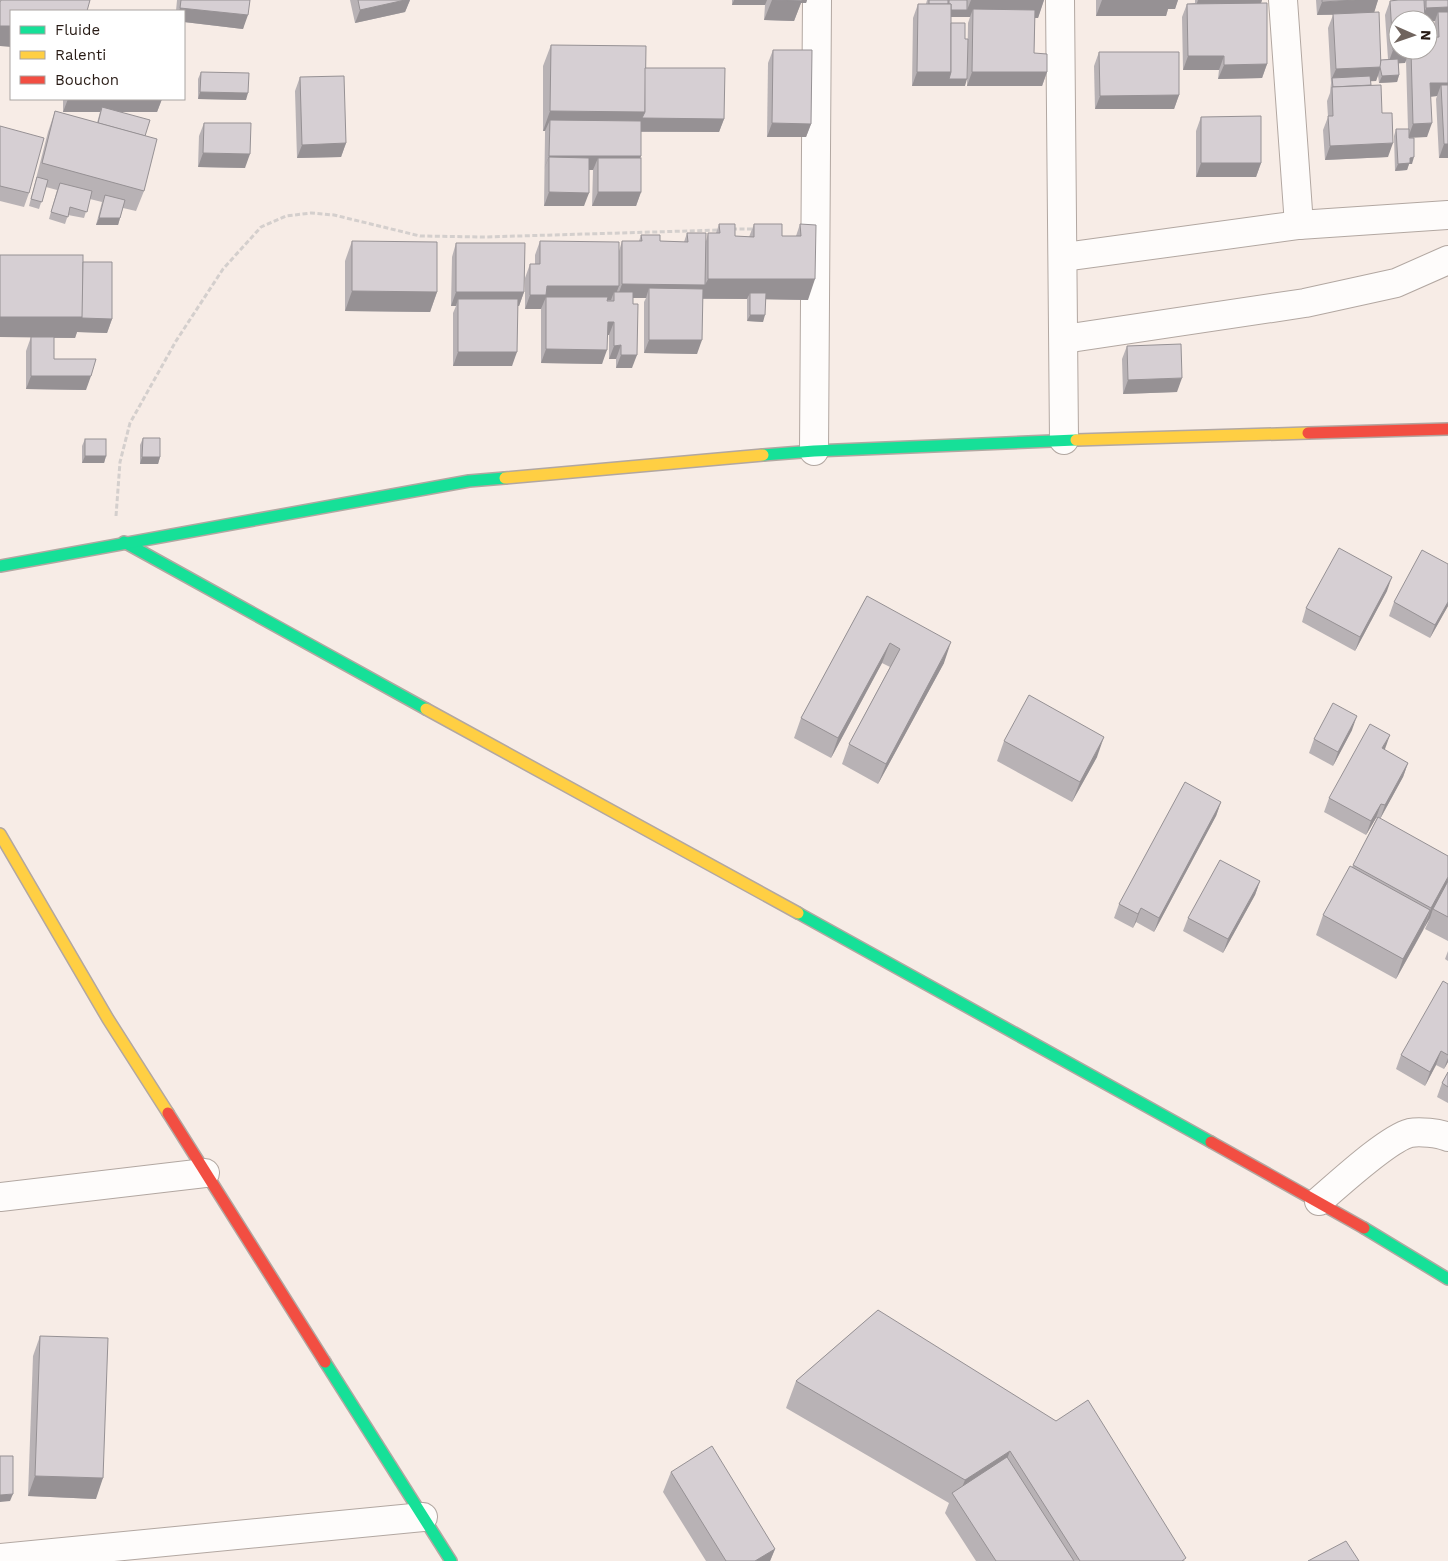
<svg xmlns="http://www.w3.org/2000/svg" width="1448" height="1561" font-family="'Work Sans',sans-serif">
	<style>
		.lines { fill: none; stroke-linecap: round; stroke-linejoin: round }
		.street-casing { stroke: #b2a7a1; stroke-width: 30 }
		.fast-casing { stroke: #b2a7a1; stroke-width: 14 }
		.slow-casing { stroke: #b2a7a1; stroke-width: 14 }
		.jam-casing { stroke: #b2a7a1; stroke-width: 14 }
		.path { stroke: #d4cfcd; stroke-width: 3; stroke-dasharray: 5 2.5; stroke-linecap: butt }
		.street { stroke: #fefcfb; stroke-width: 28 }
		.fast { stroke: #16e098; stroke-width: 11 }
		.slow { stroke: #ffcf43; stroke-width: 11 }
		.jam { stroke: #f24e42; stroke-width: 11 }
		.wall { fill: #b8b2b5; fill-rule: evenodd }
		.shaded-wall { fill: #969194 }
		.building { fill: #d6cfd3; stroke: #969194 }
	</style>
	<rect width="100%" height="100%" fill="#f7ece6"/>
	<g class="lines">
		<defs>
			<g id="street">
				<polyline points="1060,0 1064,440"/>
				<polyline points="1283,0 1299,225"/>
				<polyline points="1064,257 1299,225 1448,215"/>
				<polyline points="1064,339 1305,303 1396,283 1448,260"/>
				<polyline points="814,451 817,0"/>
				<polyline points="0,1197 205,1173"/>
				<path d="M1319 1201C1338 1185 1387 1139 1410 1133 1419 1131 1439 1133 1448 1137"/>
				<polyline points="0,1558 423,1517"/>
			</g>
			<g id="fast">
				<polyline points="763,455 814,451 1076,440"/>
				<polyline points="124,542 426,709"/>
				<polyline points="0,566 469,481 505,478"/>
				<polyline points="798,913 1211,1142"/>
				<polyline points="1364,1228 1448,1279"/>
				<polyline points="325,1362 451,1561"/>
			</g>
			<g id="slow">
				<polyline points="1076,440 1308,433"/>
				<polyline points="505,478 763,455"/>
				<polyline points="426,709 798,913"/>
				<polyline points="0,834 108,1019 168,1113"/>
			</g>
			<g id="jam">
				<polyline points="1308,433 1448,429"/>
				<polyline points="168,1113 325,1362"/>
				<polyline points="1211,1142 1364,1228"/>
			</g>
		</defs>
		<!-- street casing -->
		<use href="#street" class="street-casing"/>
		<!-- fast casing -->
		<use href="#fast" class="fast-casing"/>
		<!-- slow casing -->
		<use href="#slow" class="slow-casing"/>
		<!-- jam casing -->
		<use href="#jam" class="jam-casing"/>
		<!-- path -->
		<g class="path">
			<polyline points="732,229 756,229"/>
			<polyline points="116,516 120,462 130,423 176,341 223,269 261,227 286,216 311,213 334,215 420,236 485,237 721,230"/>
		</g>
		<!-- street -->
		<use href="#street" class="street"/>
		<!-- fast -->
		<use href="#fast" class="fast"/>
		<!-- slow -->
		<use href="#slow" class="slow"/>
		<!-- jam -->
		<use href="#jam" class="jam"/>
	</g>
	<!-- wall -->
	<g class="wall">
		<polygon points="177,0 250,0 243,29 184,22 184,11 176,11"/>
		<polygon points="350,0 410,0 405,12 355,23"/>
		<polygon points="732,0 807,0 806,3 801,3 794,21 764,20 765,5 732,5"/>
		<polygon points="927,0 1044,0 1038,18 1035,18 1034,53 1047,72 1042,86 967,86 968,23 970,17 951,17 951,23 965,86 912,86 913,18 918,4 926,4"/>
		<polygon points="1096,0 1178,0 1175,9 1168,9 1166,16 1096,16"/>
		<polygon points="1195,0 1262,0 1261,3 1267,64 1262,78 1218,79 1219,70 1183,70 1182,17 1187,4 1195,3"/>
		<path d="M1316 0H1378L1374 12 1381 60 1388 59 1385 15 1390 1 1398 0H1448V158H1439L1436 99 1437 96 1430 97 1427 137H1409L1412 164H1409L1407 170 1395 171 1394 136 1396 129H1408L1406 60 1405 63H1399V75L1397 82 1379 83 1378 75 1376 81H1370L1371 85 1382 113 1388 157 1325 160 1323 130 1328 117 1327 101 1330 93 1331 83 1328 28 1333 15H1317ZM1398 20H1428V22L1435 21 1433 26 1434 37 1428 50H1398Z"/>
		<polygon points="551,45 645,68 724,119 719,132 641,132 640,158 641,192 636,206 592,206 593,170 589,170 584,206 544,206 545,134 545,131 543,131 543,66"/>
		<polygon points="773,50 811,124 806,137 767,137 768,63"/>
		<polygon points="1099,52 1179,95 1174,109 1095,109 1094,66"/>
		<polygon points="201,72 246,100 198,99 198,79"/>
		<polygon points="300,77 346,143 341,157 297,158 295,91"/>
		<polygon points="63,99 162,99 157,112 121,112 145,136 144,191 136,211 123,208 118,225 96,225 102,202 90,199 84,218 68,215 65,224 49,219 57,190 46,187 39,209 29,206 48,132 55,111 97,123 100,112 63,112"/>
		<polygon points="1201,117 1261,163 1256,177 1196,177 1196,131"/>
		<polygon points="204,123 245,168 198,167 199,136"/>
		<polygon points="0,126 29,193 24,207 0,201"/>
		<polygon points="719,224 735,236 749,237 754,224 782,236 796,236 800,224 808,300 766,299 763,322 747,321 747,299 703,299 697,354 644,353 644,302 646,298 633,298 632,368 616,368 616,359 609,359 609,335 608,335 602,364 541,363 541,309 525,309 525,278 530,264 535,264 535,255 540,241 619,251 622,241 639,241 641,235 660,241 684,242 687,233 706,241 708,233 716,233"/>
		<polygon points="352,241 437,292 430,312 345,311 345,261"/>
		<polygon points="456,243 524,292 519,306 518,306 512,366 453,366 453,313 456,306 451,306 452,257"/>
		<polygon points="0,255 83,262 112,319 107,333 77,332 75,338 54,338 54,359 86,390 26,389 26,351 31,337 0,337"/>
		<polygon points="1127,346 1177,392 1123,394 1122,359"/>
		<polygon points="143,438 160,457 158,464 140,464 140,445"/>
		<polygon points="85,439 106,456 104,463 82,463 82,446"/>
		<polygon points="1448,564 1448,606 1430,638 1389,616 1394,602"/>
		<polygon points="1387,591 1355,651 1302,622 1306,608"/>
		<polygon points="867,596 944,663 878,784 842,764 849,744 890,667 882,663 831,758 794,738 801,718"/>
		<polygon points="1352,730 1333,766 1309,753 1314,739"/>
		<polygon points="1004,741 1097,757 1072,802 997,761"/>
		<polygon points="1384,750 1408,763 1403,777 1380,819 1448,856 1448,941 1425,929 1430,918 1396,979 1316,935 1323,915 1352,867 1377,818 1376,818 1366,835 1324,812 1329,798"/>
		<polygon points="1221,802 1216,816 1154,932 1136,922 1133,928 1114,918 1119,904"/>
		<polygon points="1260,881 1255,895 1223,953 1183,931 1188,918"/>
		<polygon points="1448,951 1448,961 1445,959"/>
		<polygon points="1448,984 1448,1062 1444,1069 1436,1065 1425,1086 1396,1069 1401,1055"/>
		<polygon points="1448,1072 1448,1103 1437,1097 1442,1083"/>
		<polygon points="878,1310 1185,1561 976,1561 945,1513 949,1503 786,1408 796,1381"/>
		<polygon points="40,1336 96,1499 28,1496 33,1356"/>
		<polygon points="671,1472 775,1549 770,1561 706,1561 663,1492"/>
	</g>
	<!-- shaded-wall -->
	<g class="shaded-wall">
		<polygon points="405,0 410,0 405,12 355,23 360,10"/>
		<polygon points="734,0 767,0 765,5 732,5"/>
		<polygon points="772,0 807,0 806,3 801,3 794,21 764,20"/>
		<polygon points="971,0 1044,0 1038,18 973,17 973,9 970,17 947,17 949,10 967,10"/>
		<polygon points="1102,0 1178,0 1175,9 1168,9 1166,16 1096,16"/>
		<polygon points="1198,0 1262,0 1259,9 1195,9"/>
		<polygon points="1356,0 1378,0 1374,13 1317,15 1322,2"/>
		<polygon points="1448,7 1448,21 1438,12 1435,21 1428,22 1428,20 1422,20 1426,8"/>
		<polygon points="180,8 248,15 243,29 184,22 184,11 179,11"/>
		<polygon points="0,26 11,26 11,47 0,46"/>
		<polygon points="1393,50 1410,50 1405,63 1388,64"/>
		<polygon points="1188,56 1224,56 1219,70 1183,70"/>
		<polygon points="1267,64 1262,78 1218,79 1224,65"/>
		<polygon points="1381,67 1376,81 1333,83 1332,78 1336,69"/>
		<polygon points="917,72 951,72 967,79 965,86 912,86"/>
		<polygon points="972,72 1047,72 1042,86 967,86"/>
		<polygon points="1399,75 1397,82 1379,83 1382,76"/>
		<polygon points="1430,83 1448,83 1448,96 1441,85 1437,96 1425,97"/>
		<polygon points="200,92 248,93 246,100 198,99"/>
		<polygon points="1179,95 1174,109 1095,109 1100,96"/>
		<polygon points="68,99 162,99 157,112 101,112 102,107 100,112 63,112"/>
		<polygon points="550,111 645,112 724,119 719,132 549,131 550,120 545,131 543,131"/>
		<polygon points="772,123 811,124 806,137 767,137"/>
		<polygon points="1432,123 1427,137 1408,138 1413,124"/>
		<polygon points="346,143 341,157 297,158 302,145"/>
		<polygon points="1393,143 1388,157 1325,160 1330,146"/>
		<polygon points="1444,144 1448,144 1448,158 1439,158"/>
		<polygon points="203,153 250,154 245,168 198,167"/>
		<polygon points="549,156 641,156 636,170 598,158 593,170 549,169 549,157 544,169"/>
		<polygon points="1414,157 1412,164 1409,164 1407,170 1395,171 1398,164 1410,158"/>
		<polygon points="1201,163 1261,163 1256,177 1196,177"/>
		<polygon points="549,192 589,193 584,206 544,206"/>
		<polygon points="598,192 641,192 636,206 592,206"/>
		<polygon points="99,218 120,218 118,225 96,225"/>
		<polygon points="708,279 815,279 808,300 750,299 750,293 747,299 649,298 649,288 646,298 617,298 622,284 705,285"/>
		<polygon points="547,286 619,286 614,299 614,292 611,300 546,300 546,297 541,309 525,309 530,295"/>
		<polygon points="352,291 437,292 430,312 345,311"/>
		<polygon points="456,292 524,292 519,306 458,306 458,299 456,306 451,306"/>
		<polygon points="750,315 765,315 763,322 747,321"/>
		<polygon points="0,317 83,317 112,319 107,333 77,332 75,338 0,337"/>
		<polygon points="608,322 614,322 609,335 603,335"/>
		<polygon points="649,340 702,340 697,354 644,353"/>
		<polygon points="621,345 616,359 609,359 614,346"/>
		<polygon points="546,349 607,350 602,364 541,363"/>
		<polygon points="458,352 517,352 512,366 453,366"/>
		<polygon points="621,355 637,355 632,368 616,368"/>
		<polygon points="31,376 91,376 86,390 26,389"/>
		<polygon points="1182,378 1177,392 1123,394 1128,380"/>
		<polygon points="85,456 106,456 104,463 82,463"/>
		<polygon points="142,457 160,457 158,464 140,464"/>
		<polygon points="1392,577 1387,591 1355,651 1360,637"/>
		<polygon points="1448,602 1448,606 1430,638 1435,625"/>
		<polygon points="951,642 944,663 878,784 886,764"/>
		<polygon points="890,643 882,663 831,758 838,738"/>
		<polygon points="1357,716 1352,730 1333,766 1338,752"/>
		<polygon points="1390,735 1385,749 1377,762 1382,748"/>
		<polygon points="1104,737 1097,757 1072,802 1080,782"/>
		<polygon points="1408,763 1403,777 1380,819 1385,805"/>
		<polygon points="1221,802 1216,816 1154,932 1159,918"/>
		<polygon points="1381,804 1376,818 1366,835 1371,821"/>
		<polygon points="1448,877 1448,884 1433,909 1430,918 1424,928 1431,908"/>
		<polygon points="1260,881 1255,895 1223,953 1228,939"/>
		<polygon points="1141,908 1136,922 1133,928 1138,914"/>
		<polygon points="1430,910 1423,930 1396,979 1403,959"/>
		<polygon points="1441,1051 1436,1065 1425,1086 1430,1072"/>
		<polygon points="1448,1058 1448,1062 1444,1069"/>
		<polygon points="1010,1451 1000,1478 957,1500 965,1480"/>
		<polygon points="35,1476 103,1478 96,1499 28,1496"/>
		<polygon points="13,1494 10,1501 0,1502 0,1495"/>
		<polygon points="775,1549 770,1561 755,1561"/>
	</g>
	<!-- building -->
	<g class="building">
		<polygon points="1,0 90,0 87,11 11,11 11,26 0,26 0,2"/>
		<polygon points="181,0 250,0 248,15 180,8"/>
		<polygon points="358,0 405,0 360,10"/>
		<polygon points="772,0 802,0 802,1"/>
		<rect x="929" y="0" width="19" height="4"/>
		<polygon points="949,0 967,0 967,10 951,10 951,4 949,4"/>
		<polygon points="1322,0 1356,0 1322,2"/>
		<polygon points="1398,0 1424,0 1425,20 1398,20 1398,50 1393,50 1390,1"/>
		<polygon points="1426,0 1448,0 1448,7 1426,8"/>
		<polygon points="1267,3 1267,64 1224,65 1224,56 1188,56 1187,4"/>
		<polygon points="918,4 951,4 951,72 917,72"/>
		<polygon points="973,9 1035,10 1034,53 1047,54 1047,72 972,72"/>
		<polygon points="1379,12 1381,67 1336,69 1333,14"/>
		<polygon points="1438,12 1448,12 1448,83 1430,83 1432,123 1413,124 1411,50 1428,50 1428,38 1439,37"/>
		<polygon points="951,23 965,23 965,39 968,39 967,79 949,79 951,72"/>
		<polygon points="551,45 646,46 645,112 550,111"/>
		<polygon points="773,50 812,50 811,124 772,123"/>
		<polygon points="1099,52 1179,52 1179,95 1100,96"/>
		<polygon points="1398,59 1399,75 1382,76 1380,67 1381,60"/>
		<polygon points="645,68 725,68 724,119 642,118 645,112"/>
		<polygon points="201,72 249,73 248,93 200,92"/>
		<polygon points="344,76 346,143 302,145 300,77"/>
		<polygon points="1370,76 1371,85 1333,87 1332,78"/>
		<polygon points="1381,85 1382,113 1392,113 1393,143 1330,146 1328,116 1333,116 1332,87"/>
		<polygon points="1441,85 1448,85 1448,144 1444,144"/>
		<polygon points="102,107 150,120 145,136 98,123"/>
		<polygon points="55,111 157,139 144,191 42,163"/>
		<polygon points="1261,116 1261,163 1201,163 1201,117"/>
		<polygon points="550,120 641,121 641,156 549,156"/>
		<polygon points="204,123 251,123 250,154 203,153"/>
		<polygon points="0,126 44,138 29,193 0,186"/>
		<polygon points="1396,129 1409,129 1409,138 1414,138 1414,157 1410,158 1410,163 1398,164"/>
		<polygon points="549,157 589,158 589,193 549,192"/>
		<rect x="598" y="158" width="43" height="34"/>
		<polygon points="37,177 48,180 42,202 31,199"/>
		<polygon points="60,183 92,191 87,212 70,207 68,217 51,212"/>
		<polygon points="105,195 125,200 120,218 99,218"/>
		<polygon points="719,224 735,224 735,236 754,237 754,224 782,224 782,236 801,236 800,224 816,225 815,279 708,279 708,233 720,233"/>
		<polygon points="687,233 706,233 705,285 622,284 622,241 642,241 641,235 660,235 660,241 688,242"/>
		<polygon points="352,241 437,242 437,292 352,291"/>
		<polygon points="540,241 619,242 619,286 547,286 546,295 530,295 530,264 540,264"/>
		<polygon points="456,243 525,243 524,292 456,292"/>
		<rect x="0" y="255" width="83" height="62"/>
		<polygon points="83,262 112,262 112,319 82,318"/>
		<polygon points="649,288 703,289 702,340 649,340"/>
		<polygon points="614,292 633,292 633,304 638,304 637,355 621,355 621,345 614,346 614,322 608,322 607,350 546,349 546,297 608,297 607,301 614,301"/>
		<polygon points="750,293 766,293 765,315 750,315"/>
		<polygon points="458,299 518,299 517,352 458,352"/>
		<polygon points="31,337 54,337 54,359 96,359 91,376 31,376"/>
		<polygon points="1181,344 1182,378 1128,380 1127,346"/>
		<polygon points="143,438 160,438 160,457 142,457"/>
		<rect x="85" y="439" width="21" height="17"/>
		<polygon points="1339,548 1392,577 1360,637 1306,608"/>
		<polygon points="1422,550 1448,564 1448,602 1435,625 1394,602"/>
		<polygon points="867,596 951,642 886,764 849,744 900,649 890,643 838,738 801,718"/>
		<polygon points="1029,695 1104,737 1080,782 1004,741"/>
		<polygon points="1333,703 1357,716 1338,752 1314,739"/>
		<polygon points="1370,724 1390,735 1382,748 1408,763 1385,805 1381,804 1371,821 1329,798"/>
		<polygon points="1185,782 1221,802 1159,918 1141,908 1138,914 1119,904"/>
		<polygon points="1378,817 1448,856 1448,877 1431,908 1353,865"/>
		<polygon points="1220,860 1260,881 1228,939 1188,918"/>
		<polygon points="1350,866 1430,910 1403,959 1323,915"/>
		<polygon points="1448,881 1448,917 1433,909"/>
		<polygon points="1443,981 1448,984 1448,1055 1441,1051 1430,1072 1401,1055"/>
		<polygon points="1448,1072 1448,1087 1442,1083"/>
		<polygon points="878,1310 1056,1421 1088,1400 1186,1558 1182,1561 1080,1561 1010,1451 965,1480 796,1381"/>
		<polygon points="40,1336 108,1338 103,1478 35,1476"/>
		<polygon points="712,1446 775,1549 755,1561 726,1561 671,1472"/>
		<polygon points="0,1456 13,1456 13,1494 0,1495"/>
		<polygon points="1007,1457 1074,1561 996,1561 952,1493"/>
		<polygon points="1346,1541 1359,1561 1308,1561"/>
	</g>
	<!-- legend -->
	<rect x="10" y="10" width="175" height="90" fill="#ffffff" stroke="#a9a4a1"/>
	<rect x="20" y="26" width="25" height="8" fill="#16e098" stroke="#a9a4a1"/>
	<text x="55" y="35" font-size="15" fill="#281b15">Fluide</text>
	<rect x="20" y="51" width="25" height="8" fill="#ffcf43" stroke="#a9a4a1"/>
	<text x="55" y="60" font-size="15" fill="#281b15">Ralenti</text>
	<rect x="20" y="76" width="25" height="8" fill="#f24e42" stroke="#a9a4a1"/>
	<text x="55" y="85" font-size="15" fill="#281b15">Bouchon</text>
	<!-- north arrow -->
	<g transform="translate(1413 35) rotate(92)"><circle r="24" fill="#ffffff" stroke="#a9a4a1"/>
	<path d="M0-4L9 19L0 12L-9 19Z" fill="#70645e"/>
	<text y="-8" font-size="14" font-weight="bold" text-anchor="middle" fill="#281b15">N</text>
	</g>
</svg>
